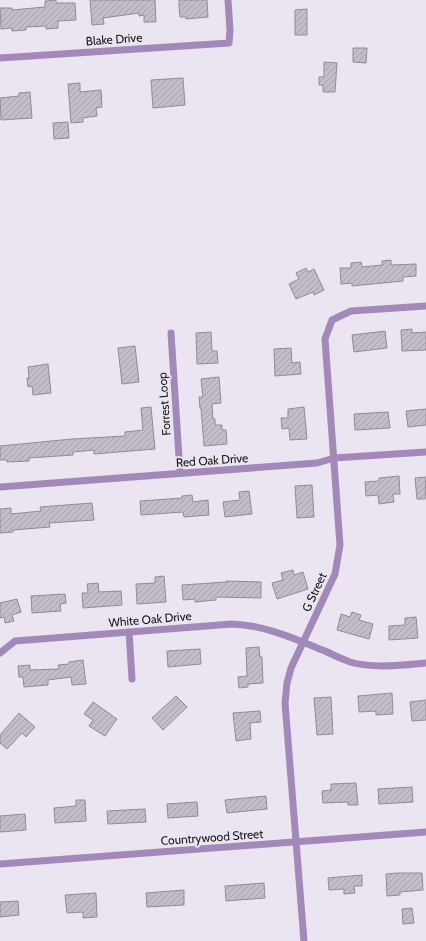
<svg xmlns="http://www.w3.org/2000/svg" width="426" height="941" font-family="Cabin,sans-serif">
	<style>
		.building { fill: url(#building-hatch); stroke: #908b96 }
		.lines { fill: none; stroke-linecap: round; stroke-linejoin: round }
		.minor { stroke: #a389b9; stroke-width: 7 }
		.labels { text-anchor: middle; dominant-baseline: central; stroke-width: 4; stroke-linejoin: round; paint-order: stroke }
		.street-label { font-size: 12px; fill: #171419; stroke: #ebe5f1 }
	</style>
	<defs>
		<pattern id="building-hatch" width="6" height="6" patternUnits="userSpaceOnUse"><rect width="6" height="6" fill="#c3bcc9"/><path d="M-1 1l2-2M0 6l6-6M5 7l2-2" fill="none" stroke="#a7a1ac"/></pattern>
	</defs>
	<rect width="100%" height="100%" fill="#ebe5f1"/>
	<!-- building -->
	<g class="building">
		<polygon points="56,0 56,3 75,3 76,20 58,21 58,28 46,29 46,26 26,27 26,30 12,31 12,28 1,29 0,8 12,8 12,10 45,7 45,1"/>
		<polygon points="90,0 155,0 156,22 144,22 144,15 139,16 139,13 103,18 104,24 92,25"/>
		<polygon points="179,0 207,0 208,17 186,19 186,17 180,17 179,7"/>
		<polygon points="307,9 307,35 295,35 295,10"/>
		<polygon points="353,48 367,48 366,63 353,62"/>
		<polygon points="324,62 337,63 335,92 323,92 323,85 319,85 319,77 324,77"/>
		<polygon points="183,78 185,105 153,108 151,80"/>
		<polygon points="80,83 80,92 101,90 102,107 96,108 97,116 83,118 83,122 71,123 68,84"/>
		<polygon points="30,92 32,118 1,120 0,98 19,96 19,93"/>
		<polygon points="68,122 69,138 54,139 53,123"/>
		<polygon points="391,260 391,265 416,264 416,276 403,277 403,281 352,286 352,283 341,284 340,268 351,268 351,263 361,262 362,267 382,265 382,261"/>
		<polygon points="306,268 308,272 314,269 324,290 314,295 313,292 296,299 289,284 299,279 296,273"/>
		<polygon points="412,329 412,333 426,332 426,350 402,351 401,330"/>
		<polygon points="385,331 387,348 354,352 352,335"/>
		<polygon points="211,332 212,351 217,351 218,363 197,364 196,333"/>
		<polygon points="135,346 139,382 122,384 118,348"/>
		<polygon points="291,348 292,363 300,362 301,374 275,376 274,349"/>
		<polygon points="48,364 51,393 33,395 32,386 28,387 27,378 29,378 28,367"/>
		<polygon points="219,377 221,403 212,404 213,419 215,419 215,425 222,425 222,430 226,430 227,444 204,446 201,408 200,408 199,397 203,397 201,379"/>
		<polygon points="151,407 155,449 94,454 94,450 73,452 73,455 29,458 29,461 7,462 7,460 0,460 0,446 72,439 125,436 125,432 143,430 141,408"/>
		<polygon points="304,407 307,439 290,440 289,428 282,429 281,418 288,418 288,409"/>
		<polygon points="426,409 426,425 408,427 406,411"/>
		<polygon points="388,412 390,428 355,430 354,414"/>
		<polygon points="399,476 400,494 393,494 394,502 379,504 378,495 366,496 365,482 379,481 379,478"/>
		<polygon points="426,477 425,499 417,499 415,478"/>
		<polygon points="312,485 314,517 297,518 295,486"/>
		<polygon points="249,491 252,514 225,517 223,502 240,500 239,492"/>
		<polygon points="192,495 193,502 208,500 209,515 184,517 183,512 141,515 140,501 182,498 182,496"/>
		<polygon points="92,503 94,520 49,523 50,527 13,530 13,532 0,533 0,509 11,508 11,514 41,511 40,507"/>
		<polygon points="293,570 294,575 303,572 308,589 277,599 272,583 283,580 281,573"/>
		<polygon points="164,576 166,602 137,604 136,584 155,583 155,577"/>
		<polygon points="226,581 261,582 261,598 216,597 216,600 195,602 195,599 183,600 182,585 226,582"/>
		<polygon points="98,583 99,592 121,591 122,605 83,608 82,593 88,593 87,584"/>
		<polygon points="65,594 66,603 60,604 61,611 32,613 31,596"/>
		<polygon points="17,599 21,612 12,615 14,621 5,623 4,617 0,618 0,603"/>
		<polygon points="352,612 361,615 359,620 373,624 369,639 337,630 341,614 350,617"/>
		<polygon points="416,617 418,638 389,640 389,626 405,625 405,618"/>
		<polygon points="259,647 260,657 262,657 263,683 248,684 248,687 239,688 238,677 247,676 246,648"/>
		<polygon points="200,649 201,664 168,667 167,651"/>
		<polygon points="83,660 86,684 72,685 71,677 48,680 48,685 24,687 23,677 19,677 18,666 30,665 30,670 59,669 58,665 69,664 69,662"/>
		<polygon points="392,693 393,714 376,715 376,711 359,712 358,696"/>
		<polygon points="176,696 187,707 163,730 152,718"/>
		<polygon points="331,697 333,734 317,735 314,698"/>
		<polygon points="426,700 426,720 412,721 410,702"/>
		<polygon points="93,702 117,719 105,736 89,726 93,720 84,714"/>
		<polygon points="260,711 261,722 250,723 251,739 236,741 233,713"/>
		<polygon points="19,713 35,727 26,737 22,733 7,749 0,743 0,735"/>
		<polygon points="356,783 358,805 348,805 348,802 323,803 322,791 331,790 331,784"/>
		<polygon points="412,787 413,802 379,804 378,789"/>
		<polygon points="266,796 267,809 227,813 225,800"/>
		<polygon points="76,800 85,800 86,821 55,823 54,808 76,806"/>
		<polygon points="197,802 198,816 168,818 167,804"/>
		<polygon points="145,809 146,822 108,824 107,811"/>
		<polygon points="25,814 26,830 0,832 0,816"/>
		<polygon points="397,873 422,873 423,890 400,892 400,895 387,896 386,874"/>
		<polygon points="362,875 362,886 354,886 355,893 344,894 344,889 329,890 328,878"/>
		<polygon points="264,883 265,898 226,901 225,886"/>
		<polygon points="184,890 184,905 147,907 146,893"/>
		<polygon points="96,893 97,917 83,918 83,912 67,913 65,895"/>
		<polygon points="18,901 19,915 0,917 0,902"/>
		<polygon points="412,908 414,923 403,924 402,909"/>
	</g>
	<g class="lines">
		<!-- minor -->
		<g class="minor">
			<polyline points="0,58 229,43 230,30 228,0"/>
			<polyline points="171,333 180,473"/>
			<polyline points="0,487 317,463 334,458 426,452"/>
			<polyline points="129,632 132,679"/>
			<path d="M0 653 15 641 232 624C265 625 295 639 325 651 333 655 342 659 350 662 374 669 401 665 426 663"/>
			<polyline points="0,864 426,832"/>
			<polyline points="304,941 285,703 287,683 291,668 335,574 340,545 325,339 332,320 351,311 426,306"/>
		</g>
	</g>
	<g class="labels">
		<!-- street labels -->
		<g class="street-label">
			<text transform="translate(114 39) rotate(-4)">Blake Drive</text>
			<text transform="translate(164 404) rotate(-94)">Forrest Loop</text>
			<text transform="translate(212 460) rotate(-4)">Red Oak Drive</text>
			<text transform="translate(314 592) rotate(-65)">G Street</text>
			<text transform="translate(150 619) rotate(-5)">White Oak Drive</text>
			<text transform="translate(212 837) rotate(-4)">Countrywood Street</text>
		</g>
	</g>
</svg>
